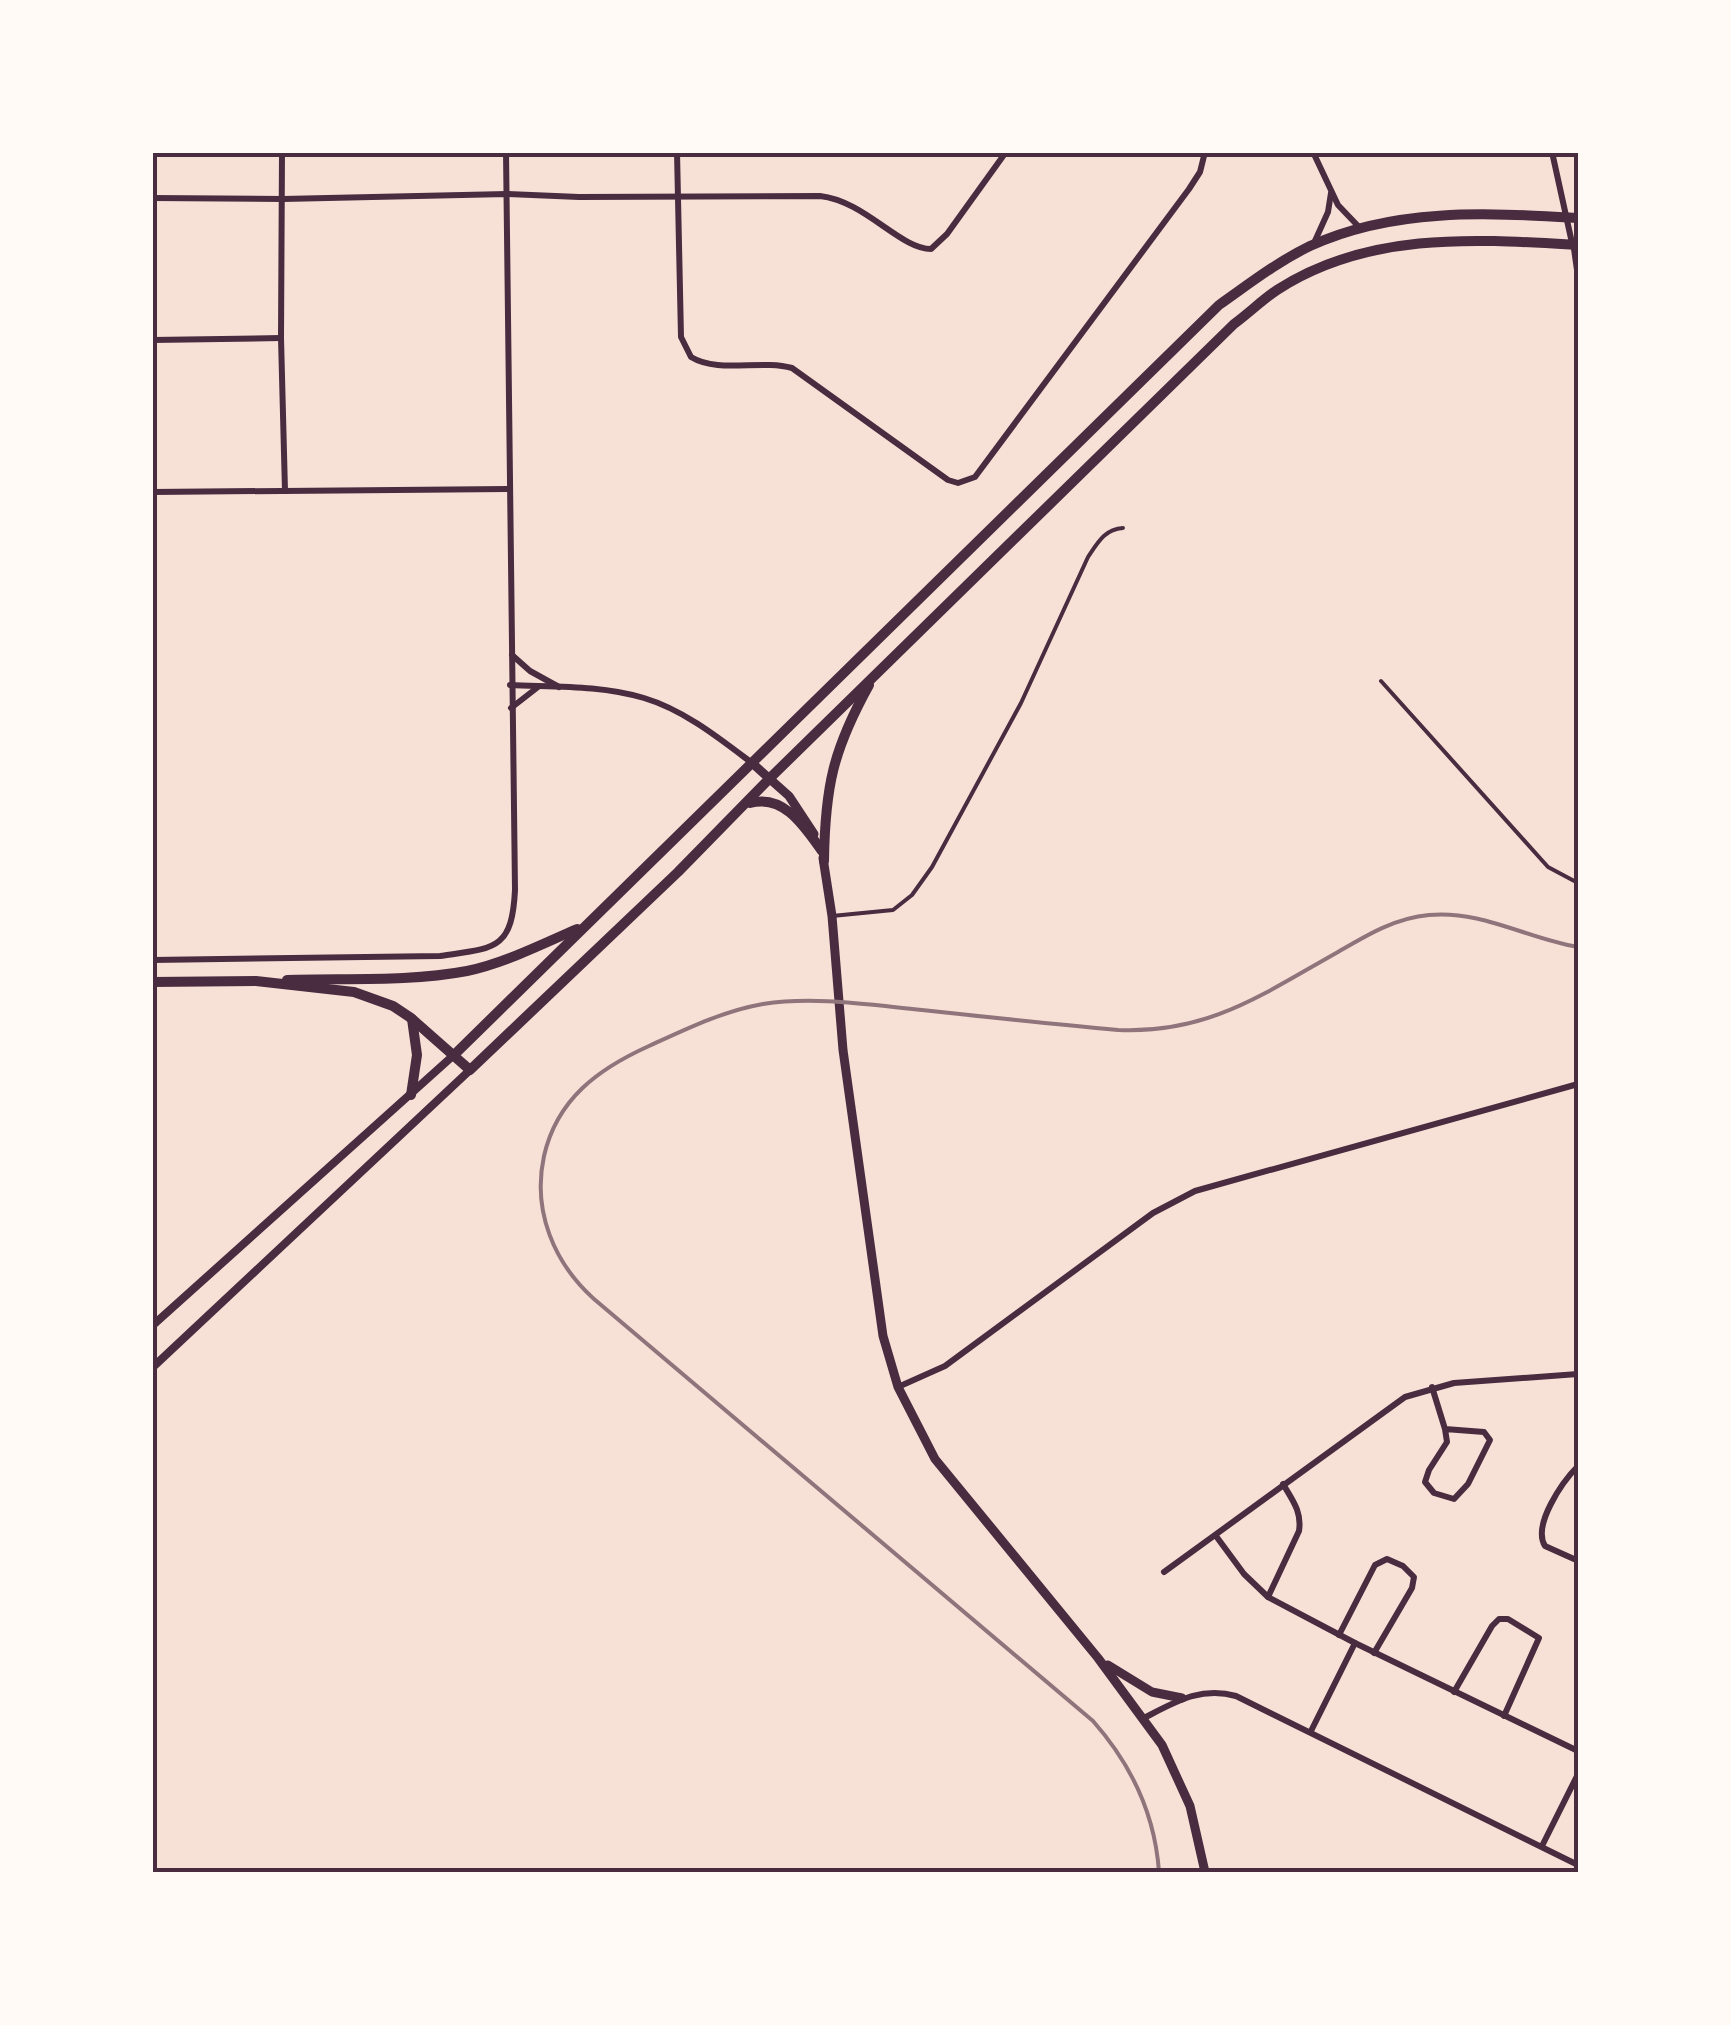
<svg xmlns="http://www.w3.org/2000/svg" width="1731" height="2025" font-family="'Fira Sans',sans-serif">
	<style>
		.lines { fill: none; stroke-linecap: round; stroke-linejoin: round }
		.service { stroke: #4a2c40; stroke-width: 4 }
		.minor { stroke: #4a2c40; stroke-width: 6 }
		.tertiary { stroke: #4a2c40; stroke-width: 8 }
		.secondary { stroke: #4a2c40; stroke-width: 9 }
		.primary { stroke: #4a2c40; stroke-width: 10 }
		.rail { stroke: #8f747c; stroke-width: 4 }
		.neatline { fill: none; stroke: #4a2c40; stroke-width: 4 }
	</style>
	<rect width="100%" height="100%" fill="#f7e1d7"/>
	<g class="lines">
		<!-- service -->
		<g class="service">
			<polyline points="1573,249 1578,284"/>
			<polyline points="1381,681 1548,867 1578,883"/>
			<path d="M832 916 893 910 912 895 932 867 1021 703 1088 557C1098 542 1105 529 1123 528"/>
		</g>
		<!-- minor -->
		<g class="minor">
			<polyline points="282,152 281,338 285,491"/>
			<path d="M677 152 681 337 691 357C719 374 760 359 792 368L948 480 958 483 975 477 1189 189 1200 172 1205 152"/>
			<polyline points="1313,152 1338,205 1359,227"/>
			<polyline points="1552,152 1572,243"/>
			<path d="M152 198 283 199 507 194 579 197 820 196C865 201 900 249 931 249L947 234 1006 152"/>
			<polyline points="1314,243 1328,212 1331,193"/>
			<polyline points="152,340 281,338"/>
			<polyline points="152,492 508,489"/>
			<polyline points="512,655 530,671 559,687"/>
			<path d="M510 685C555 687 601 685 644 698 684 710 719 738 752 763"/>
			<polyline points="511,708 538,687"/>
			<path d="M152 960 440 956C494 948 512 951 515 890L506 152"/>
			<polyline points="898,1387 945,1366 1153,1213 1195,1191 1578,1084"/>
			<polyline points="1432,1387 1445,1429 1484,1432 1490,1440 1468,1484 1454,1499 1434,1493 1425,1482 1429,1470 1447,1442 1445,1429"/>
			<path d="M1578 1466C1563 1481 1532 1525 1545 1546L1574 1559 1578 1557"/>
			<polyline points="1216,1536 1244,1574 1268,1597 1355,1643 1578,1751"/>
			<polyline points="1164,1572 1405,1397 1454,1383 1578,1374"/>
			<path d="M1268 1597 1299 1531C1302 1512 1293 1501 1283 1484"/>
			<polyline points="1339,1635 1375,1565 1387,1559 1403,1566 1414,1577 1412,1588 1374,1653"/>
			<polyline points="1454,1692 1492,1626 1499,1619 1508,1619 1539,1638 1504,1716"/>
			<path d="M1144 1718C1175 1702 1201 1686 1236 1696L1578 1865"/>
			<polyline points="1311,1731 1355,1643"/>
			<polyline points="1542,1846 1578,1774"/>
		</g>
		<!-- tertiary -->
		<g class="tertiary">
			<polyline points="152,1326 455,1054"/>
			<polyline points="152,1368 470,1070"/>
		</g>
		<!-- secondary -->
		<g class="secondary">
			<polyline points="752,763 789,796 814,834"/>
			<polyline points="823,858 832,916 843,1050 883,1336 898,1387 935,1459 1098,1658 1162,1745 1190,1806 1205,1872"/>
			<polyline points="1108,1665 1152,1692 1182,1698"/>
		</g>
		<!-- primary -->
		<g class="primary">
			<path d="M750 803C784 794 804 826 822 851"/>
			<path d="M824 861C825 787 833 750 869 685"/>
			<path d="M287 980C346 978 409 982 467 971 505 963 542 944 577 929"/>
			<path d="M152 982 256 981 354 992 393 1006 411 1018 470 1070 678 872 770 778 1234 324C1249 313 1262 300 1277 290 1368 231 1475 239 1578 245"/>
			<path d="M455 1054 1219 305C1249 284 1277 262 1310 246 1395 207 1488 213 1578 218"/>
			<polyline points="411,1095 417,1055 412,1019"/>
		</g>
		<!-- rail -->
		<path class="rail" d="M1159 1872C1155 1815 1131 1764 1093 1721L594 1299C554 1263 532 1211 544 1156 557 1099 598 1069 649 1046 686 1029 723 1011 763 1004 815 996 870 1005 922 1010 987 1017 1053 1024 1118 1030 1208 1034 1263 994 1338 952 1367 935 1395 918 1429 915 1482 910 1528 939 1578 947"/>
	</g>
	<!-- border -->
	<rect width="1731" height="2025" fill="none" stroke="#fffaf5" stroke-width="310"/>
	<rect x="155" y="155" width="1421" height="1715" class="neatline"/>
</svg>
